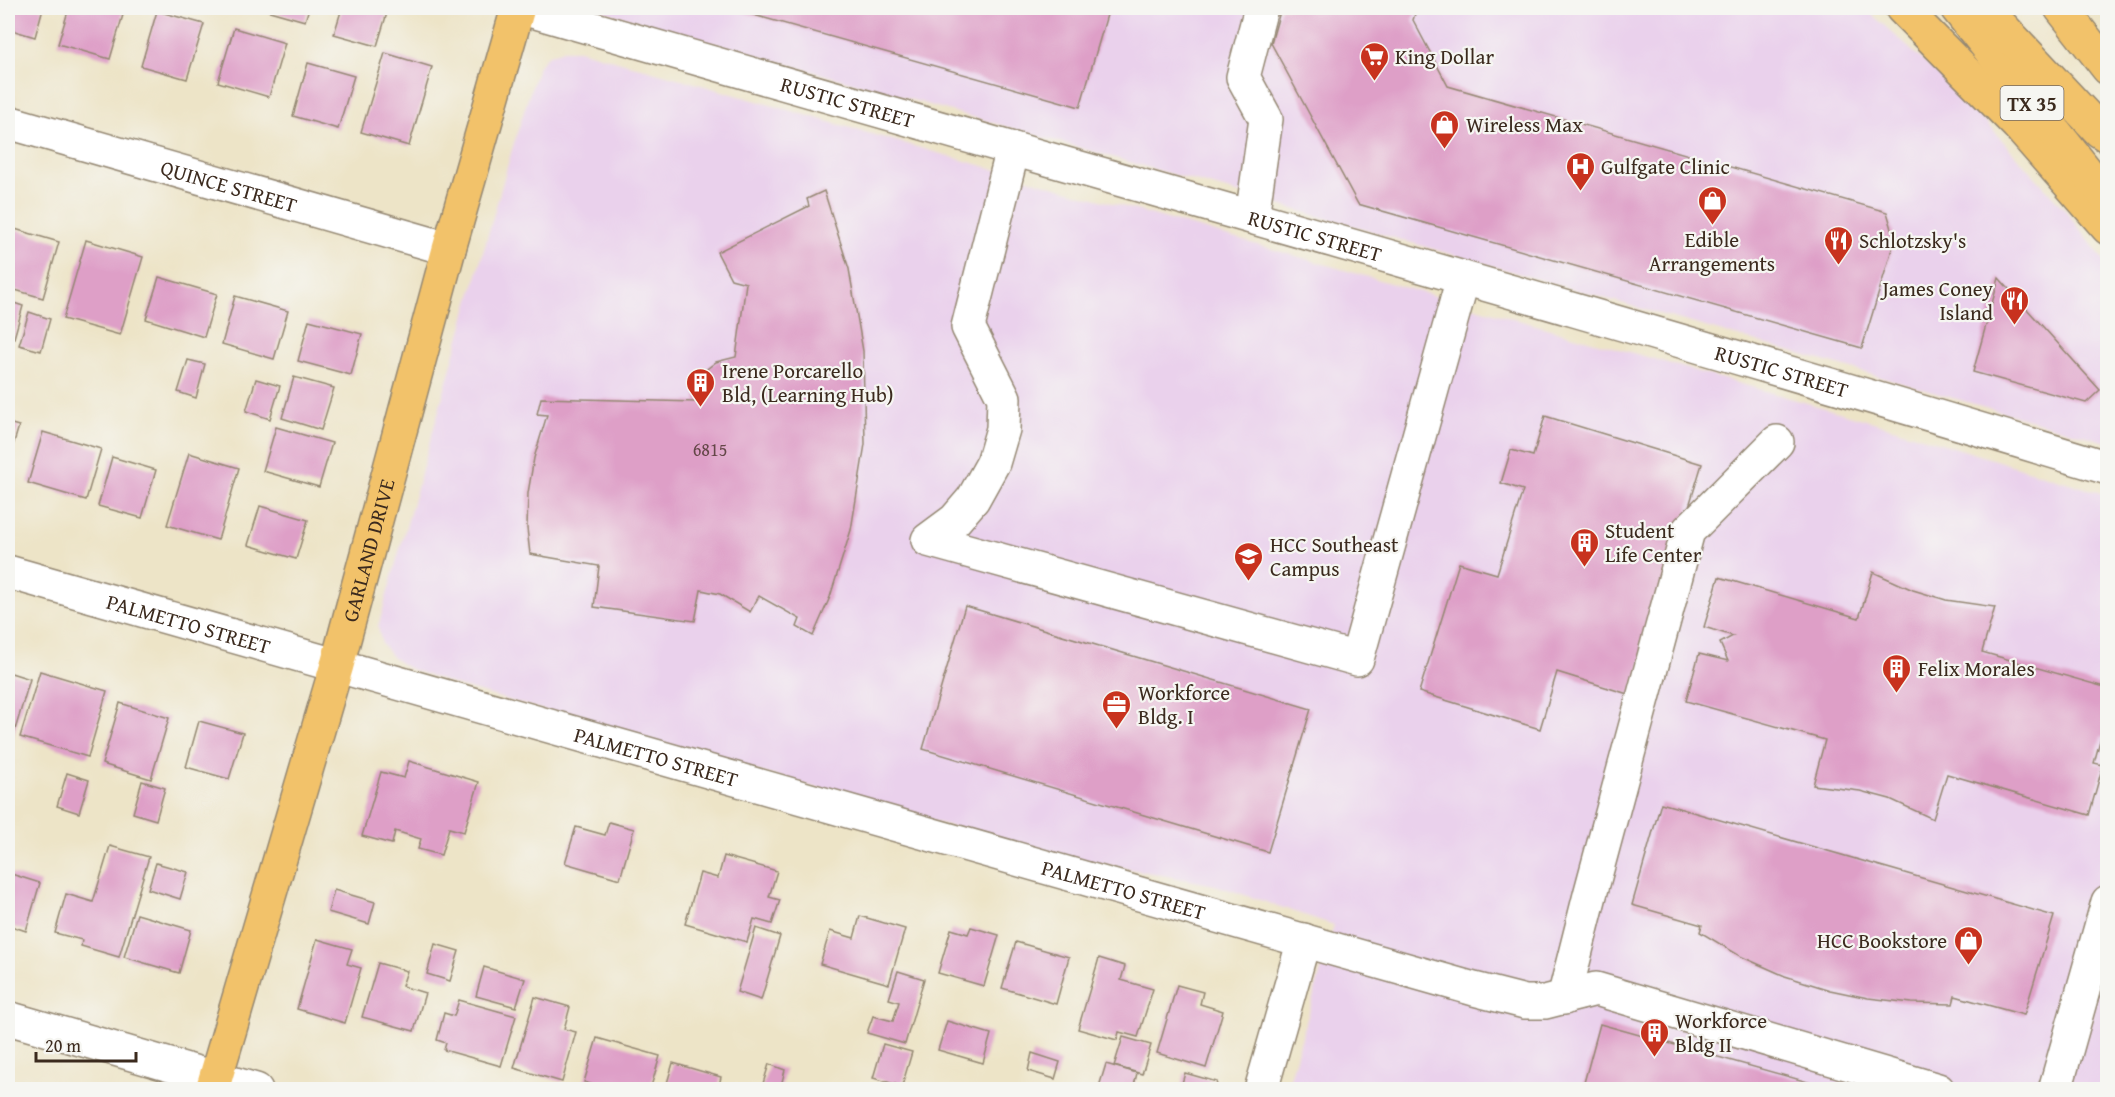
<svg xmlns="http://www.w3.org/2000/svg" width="2115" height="1097" font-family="'Gentium Book Plus',serif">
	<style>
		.built { fill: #ead1ec }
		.building { fill: #de9fc7 }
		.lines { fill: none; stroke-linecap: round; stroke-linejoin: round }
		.minor-casing { stroke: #948772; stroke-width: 36 }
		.major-casing { stroke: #948772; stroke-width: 36 }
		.highway-casing { stroke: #948772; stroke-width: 36 }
		.minor { stroke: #fff; stroke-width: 33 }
		.major { stroke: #f2c26a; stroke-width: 33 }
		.highway { stroke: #f2c26a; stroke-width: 33 }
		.labels { text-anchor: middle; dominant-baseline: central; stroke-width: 4.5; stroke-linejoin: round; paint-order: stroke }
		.number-label { font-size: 18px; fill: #644748 }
		.shield { fill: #f6f6f2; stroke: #73675e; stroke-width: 1.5 }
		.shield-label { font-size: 20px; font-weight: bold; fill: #3b2a1e }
		.poi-label { font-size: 21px; fill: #3b2a1e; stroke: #f6f6f2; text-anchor: start }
		.street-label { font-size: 21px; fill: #3b2a1e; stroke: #f6f6f2 }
	</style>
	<rect width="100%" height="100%" fill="#f6f6f2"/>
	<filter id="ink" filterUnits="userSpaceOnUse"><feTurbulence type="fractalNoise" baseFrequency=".0167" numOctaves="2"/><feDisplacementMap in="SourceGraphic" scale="12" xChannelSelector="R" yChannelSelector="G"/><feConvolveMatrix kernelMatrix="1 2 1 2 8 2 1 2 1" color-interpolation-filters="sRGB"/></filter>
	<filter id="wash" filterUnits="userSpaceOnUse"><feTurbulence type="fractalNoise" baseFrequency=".008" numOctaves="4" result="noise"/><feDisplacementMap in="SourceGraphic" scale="24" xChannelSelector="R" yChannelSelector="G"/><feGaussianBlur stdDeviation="1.35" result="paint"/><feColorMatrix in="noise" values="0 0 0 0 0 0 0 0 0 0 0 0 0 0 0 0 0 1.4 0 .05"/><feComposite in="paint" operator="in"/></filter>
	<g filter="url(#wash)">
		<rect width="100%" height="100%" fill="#ede4c7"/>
		<!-- built -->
		<g class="built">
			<polygon points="591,8 1865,8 1964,98 2065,210 2107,264 2107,442"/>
			<polygon points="563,50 579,50 1873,422 2107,495 2107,1089 1287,1089 1334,925 1215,885 1045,853 455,685 408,668 393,658 382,644 378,627 513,146 538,67 547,56"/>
		</g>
		<g id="blocks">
			<!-- building -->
			<g class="building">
				<polygon points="8,8 43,8 35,37 8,29"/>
				<polygon points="69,8 125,8 110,59 58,44"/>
				<polygon points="259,8 309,8 305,21"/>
				<polygon points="342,8 368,8 387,13 377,46 334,34"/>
				<polygon points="729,8 1109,8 1080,107"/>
				<polygon points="1281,8 1417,8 1413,20 1448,86 1887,212 1895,239 1862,348 1358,204 1271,43"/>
				<polygon points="157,11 204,24 187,79 141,66"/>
				<polygon points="234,28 285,43 269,97 218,82"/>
				<polygon points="385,53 432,67 409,146 361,132"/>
				<polygon points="308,63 354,76 338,129 293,116"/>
				<polygon points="824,191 849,269 863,351 865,444 851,530 830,597 813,636 797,627 800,619 759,596 750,612 720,594 701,590 695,621 594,607 599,566 530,554 527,528 528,493 534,458 547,415 537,414 541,398 696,402 697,384 703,372 716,362 736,357 746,283 731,279 717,252 809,206 807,199"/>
				<polygon points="8,227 59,242 43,298 8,288"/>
				<polygon points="86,240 143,257 120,335 63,319"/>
				<polygon points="159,277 217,294 204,337 146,319"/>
				<polygon points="1999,278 2100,390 2086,403 1973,372"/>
				<polygon points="235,296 288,311 274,359 222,344"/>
				<polygon points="8,301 23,306 14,338 8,336"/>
				<polygon points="29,312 50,319 41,351 19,345"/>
				<polygon points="309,320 362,334 351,375 298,361"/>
				<polygon points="188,360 205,364 196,398 178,392"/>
				<polygon points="294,377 334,388 321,430 282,418"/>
				<polygon points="256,379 280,386 270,419 246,411"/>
				<polygon points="1545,416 1702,464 1631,695 1557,672 1540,729 1419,692 1459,563 1497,574 1523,490 1501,483 1511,450 1533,456"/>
				<polygon points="8,423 19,426 8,462"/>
				<polygon points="276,427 332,443 319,487 263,471"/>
				<polygon points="43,432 101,449 86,500 28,483"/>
				<polygon points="189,453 239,468 218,540 167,525"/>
				<polygon points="112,457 156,470 142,518 98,506"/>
				<polygon points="260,506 308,520 296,559 248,545"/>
				<polygon points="1873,572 1913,590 1946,600 1995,607 1982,652 2108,688 2108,739 2101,737 2094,763 2103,765 2089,815 1947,774 1933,819 1890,799 1860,791 1813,785 1825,740 1686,701 1699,654 1728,661 1720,643 1733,636 1704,627 1719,577 1859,618"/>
				<polygon points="965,606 1311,709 1268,852 923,749"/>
				<polygon points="40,671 107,691 88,757 20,737"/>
				<polygon points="8,672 30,679 10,747 8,747"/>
				<polygon points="120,703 169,718 151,779 102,764"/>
				<polygon points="199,721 243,733 229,779 186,767"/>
				<polygon points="409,761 479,782 464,832 449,828 441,855 418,849 421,839 395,831 392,844 362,836 381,772 404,778"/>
				<polygon points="67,773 89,780 79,813 57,806"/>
				<polygon points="142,781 165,788 156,820 133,813"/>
				<polygon points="1661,803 2054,916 2024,1015 1955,996 1953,1004 1912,1003 1868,998 1830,990 1785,976 1740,956 1700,932 1702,925 1632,905"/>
				<polygon points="609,822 634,829 620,879 565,863 576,827 605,835"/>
				<polygon points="110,846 149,857 119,957 81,946 82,940 55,933 66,894 93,902"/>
				<polygon points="724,856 777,871 769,897 780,900 772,924 754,919 747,942 685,924 700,873 718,878"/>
				<polygon points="156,863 188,872 180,899 148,889"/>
				<polygon points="8,873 40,883 26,931 8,925"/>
				<polygon points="334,890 375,902 369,924 328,912"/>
				<polygon points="137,914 191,930 179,973 124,957"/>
				<polygon points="860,916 905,929 889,984 820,964 830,931 854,938"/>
				<polygon points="971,927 999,935 984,986 938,973 951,929 968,934"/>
				<polygon points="756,928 780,936 761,1000 737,992"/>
				<polygon points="317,939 352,949 347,964 361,968 345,1023 297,1009"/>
				<polygon points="1016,942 1069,957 1056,1004 1002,988"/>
				<polygon points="435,944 459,951 450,981 427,974"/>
				<polygon points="1099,958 1125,966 1121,980 1153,989 1138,1037 1119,1032 1117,1040 1078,1029"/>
				<polygon points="378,963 407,971 402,986 425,993 414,1031 362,1017"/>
				<polygon points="484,967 525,979 516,1007 476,996"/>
				<polygon points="898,971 924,979 905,1044 867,1033 873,1016 893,1021 899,1002 889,999"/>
				<polygon points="1177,985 1203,992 1200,1004 1223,1011 1206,1068 1157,1053"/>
				<polygon points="535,997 570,1007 564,1029 576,1032 562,1082 514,1068"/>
				<polygon points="459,1000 516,1016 501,1066 444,1050 446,1043 437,1040 444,1013 454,1016"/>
				<polygon points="947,1021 991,1034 983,1063 938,1050"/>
				<polygon points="1600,1024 1833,1089 1833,1090 1582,1090"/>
				<polygon points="1123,1037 1151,1045 1142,1074 1114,1066"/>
				<polygon points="597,1038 660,1056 650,1090 609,1090 584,1082"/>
				<polygon points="883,1044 912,1052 902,1086 873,1078"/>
				<polygon points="1032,1053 1060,1062 1055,1079 1028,1071"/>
				<polygon points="673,1063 721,1077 718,1090 665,1090"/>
				<polygon points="769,1064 785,1070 781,1086 790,1090 761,1090"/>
				<polygon points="1106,1064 1137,1073 1133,1090 1098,1090"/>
				<polygon points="1185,1073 1217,1082 1215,1090 1180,1090"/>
			</g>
		</g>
	</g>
	<g filter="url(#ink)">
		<use href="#blocks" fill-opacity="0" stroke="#948772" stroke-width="1.5"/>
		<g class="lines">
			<defs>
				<g id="minor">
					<path id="s1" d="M522 8C1050 161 1581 308 2108 468"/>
					<path id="s2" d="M8 122 449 249"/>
					<polyline points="1013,149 968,327 1004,398 1003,429 993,463 973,499 955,520 928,540 1357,659 1463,278"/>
					<polyline points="1252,217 1266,119 1243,77 1261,8"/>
					<path id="s3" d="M8 572 1474 989 1525 1002H1545L1596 989 1938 1090"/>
					<polyline points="1564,998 1590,895 1688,531 1777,442"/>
					<polyline points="8,1018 256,1090"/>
					<polyline points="1261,1090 1304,940"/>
					<polyline points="2055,1090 2108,902"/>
				</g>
				<g id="major">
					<polyline points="1902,8 2017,124 2108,228"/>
					<path id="s4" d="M212 1090 337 665 449 249 518 8"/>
				</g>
				<g id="highway">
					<polyline points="1957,8 2108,199"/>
					<polyline points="1984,8 2100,131 2108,136"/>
					<polyline points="2061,8 2108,68"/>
				</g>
			</defs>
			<!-- minor casing -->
			<use href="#minor" class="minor-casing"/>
			<!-- major casing -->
			<use href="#major" class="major-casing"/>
			<!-- highway casing -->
			<use href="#highway" class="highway-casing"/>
			<!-- minor -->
			<use href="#minor" class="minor"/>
			<!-- major -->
			<use href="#major" class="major"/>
			<!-- highway -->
			<use href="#highway" class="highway"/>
		</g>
	</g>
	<!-- icons -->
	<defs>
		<symbol id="supermarket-pin" viewBox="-11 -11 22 30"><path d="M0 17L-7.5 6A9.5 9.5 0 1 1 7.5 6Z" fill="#c8321e" stroke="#f6f6f2"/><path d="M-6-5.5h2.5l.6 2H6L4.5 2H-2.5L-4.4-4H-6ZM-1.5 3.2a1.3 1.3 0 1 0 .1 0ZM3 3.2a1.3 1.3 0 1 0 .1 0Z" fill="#fff"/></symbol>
		<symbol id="shop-pin" viewBox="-11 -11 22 30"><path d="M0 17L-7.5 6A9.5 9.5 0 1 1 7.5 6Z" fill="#c8321e" stroke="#f6f6f2"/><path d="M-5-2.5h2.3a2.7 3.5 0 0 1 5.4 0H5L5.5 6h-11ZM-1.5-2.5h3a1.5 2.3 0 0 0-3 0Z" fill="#fff"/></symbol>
		<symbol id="hospital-pin" viewBox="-11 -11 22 30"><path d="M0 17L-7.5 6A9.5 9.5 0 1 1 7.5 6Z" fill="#c8321e" stroke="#f6f6f2"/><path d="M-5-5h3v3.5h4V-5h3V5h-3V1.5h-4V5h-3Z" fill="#fff"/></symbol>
		<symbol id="restaurant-pin" viewBox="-11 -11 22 30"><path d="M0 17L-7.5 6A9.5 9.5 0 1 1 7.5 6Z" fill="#c8321e" stroke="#f6f6f2"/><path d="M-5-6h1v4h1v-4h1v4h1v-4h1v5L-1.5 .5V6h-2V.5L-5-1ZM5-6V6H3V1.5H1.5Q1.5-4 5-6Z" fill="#fff"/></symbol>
		<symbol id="building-pin" viewBox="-11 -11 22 30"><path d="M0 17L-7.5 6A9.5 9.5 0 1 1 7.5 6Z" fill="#c8321e" stroke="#f6f6f2"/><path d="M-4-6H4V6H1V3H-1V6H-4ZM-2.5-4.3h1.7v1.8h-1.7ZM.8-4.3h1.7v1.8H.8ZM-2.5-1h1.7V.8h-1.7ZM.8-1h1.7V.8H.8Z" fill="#fff"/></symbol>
		<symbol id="university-pin" viewBox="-11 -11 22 30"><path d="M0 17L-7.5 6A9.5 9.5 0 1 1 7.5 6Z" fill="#c8321e" stroke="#f6f6f2"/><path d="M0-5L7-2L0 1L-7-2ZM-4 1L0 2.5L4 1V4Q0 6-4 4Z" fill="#fff"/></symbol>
		<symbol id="office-pin" viewBox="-11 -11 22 30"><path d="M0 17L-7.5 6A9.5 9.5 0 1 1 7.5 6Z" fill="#c8321e" stroke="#f6f6f2"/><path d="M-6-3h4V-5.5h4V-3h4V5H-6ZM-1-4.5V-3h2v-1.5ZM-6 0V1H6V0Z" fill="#fff"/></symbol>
	</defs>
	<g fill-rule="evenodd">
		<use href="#supermarket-pin" x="1358" y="40" width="33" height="45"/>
		<use href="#shop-pin" x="1428" y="108" width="33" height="45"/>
		<use href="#hospital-pin" x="1564" y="150" width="33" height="45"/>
		<use href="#shop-pin" x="1696" y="184" width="33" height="45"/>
		<use href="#restaurant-pin" x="1822" y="224" width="33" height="45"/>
		<use href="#restaurant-pin" x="1998" y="284" width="33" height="45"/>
		<use href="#building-pin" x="684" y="366" width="33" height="45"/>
		<use href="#building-pin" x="1568" y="526" width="33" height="45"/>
		<use href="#university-pin" x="1232" y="540" width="33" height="45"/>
		<use href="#building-pin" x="1880" y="652" width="33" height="45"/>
		<use href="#office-pin" x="1100" y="688" width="33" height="45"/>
		<use href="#shop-pin" x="1952" y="924" width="33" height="45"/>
		<use href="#building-pin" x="1638" y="1016" width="33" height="45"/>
	</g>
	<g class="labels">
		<!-- number labels -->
		<g class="number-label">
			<text x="710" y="449">6815</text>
		</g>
		<!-- shield labels -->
		<rect class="shield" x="2000.5" y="86" width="63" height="34" rx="4.5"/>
		<g class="shield-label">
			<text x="2032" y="103">TX 35</text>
		</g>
		<!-- poi labels -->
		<g class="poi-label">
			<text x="1395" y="56">King Dollar</text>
			<text x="1466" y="124">Wireless Max</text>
			<text x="1601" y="166">Gulfgate Clinic</text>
			<text x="1712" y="239" text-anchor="middle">Edible<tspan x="1712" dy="24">Arrangements</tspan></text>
			<text x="1859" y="240">Schlotzsky's</text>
			<text x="1993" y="288" text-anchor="end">James Coney<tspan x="1993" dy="24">Island</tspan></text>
			<text x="722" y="370">Irene Porcarello<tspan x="722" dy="24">Bld, (Learning Hub)</tspan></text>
			<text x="1605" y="530">Student<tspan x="1605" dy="24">Life Center</tspan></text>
			<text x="1270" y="544">HCC Southeast<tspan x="1270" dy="24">Campus</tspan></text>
			<text x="1918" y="668">Felix Morales</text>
			<text x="1138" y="692">Workforce<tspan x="1138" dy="24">Bldg. I</tspan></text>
			<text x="1947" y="940" text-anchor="end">HCC Bookstore</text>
			<text x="1675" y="1020">Workforce<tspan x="1675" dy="24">Bldg II</tspan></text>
		</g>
		<!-- street labels -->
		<g class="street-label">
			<text stroke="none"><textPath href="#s1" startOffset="339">RUSTIC STREET</textPath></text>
			<text stroke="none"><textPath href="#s2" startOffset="230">QUINCE STREET</textPath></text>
			<text stroke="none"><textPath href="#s1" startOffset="825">RUSTIC STREET</textPath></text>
			<text stroke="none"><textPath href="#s1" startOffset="1311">RUSTIC STREET</textPath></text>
			<text stroke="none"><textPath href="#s4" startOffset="562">GARLAND DRIVE</textPath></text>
			<text stroke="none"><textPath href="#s3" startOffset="188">PALMETTO STREET</textPath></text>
			<text stroke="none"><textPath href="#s3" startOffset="674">PALMETTO STREET</textPath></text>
			<text stroke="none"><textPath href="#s3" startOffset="1160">PALMETTO STREET</textPath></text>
		</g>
	</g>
	<!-- margin -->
	<rect width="2115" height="1097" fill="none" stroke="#f6f6f2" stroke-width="30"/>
	<!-- scale -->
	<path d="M36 1052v9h100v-9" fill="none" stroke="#3b2a1e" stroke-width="3"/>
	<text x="45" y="1052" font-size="18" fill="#3b2a1e" stroke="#f6f6f2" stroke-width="4.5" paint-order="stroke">20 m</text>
</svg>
